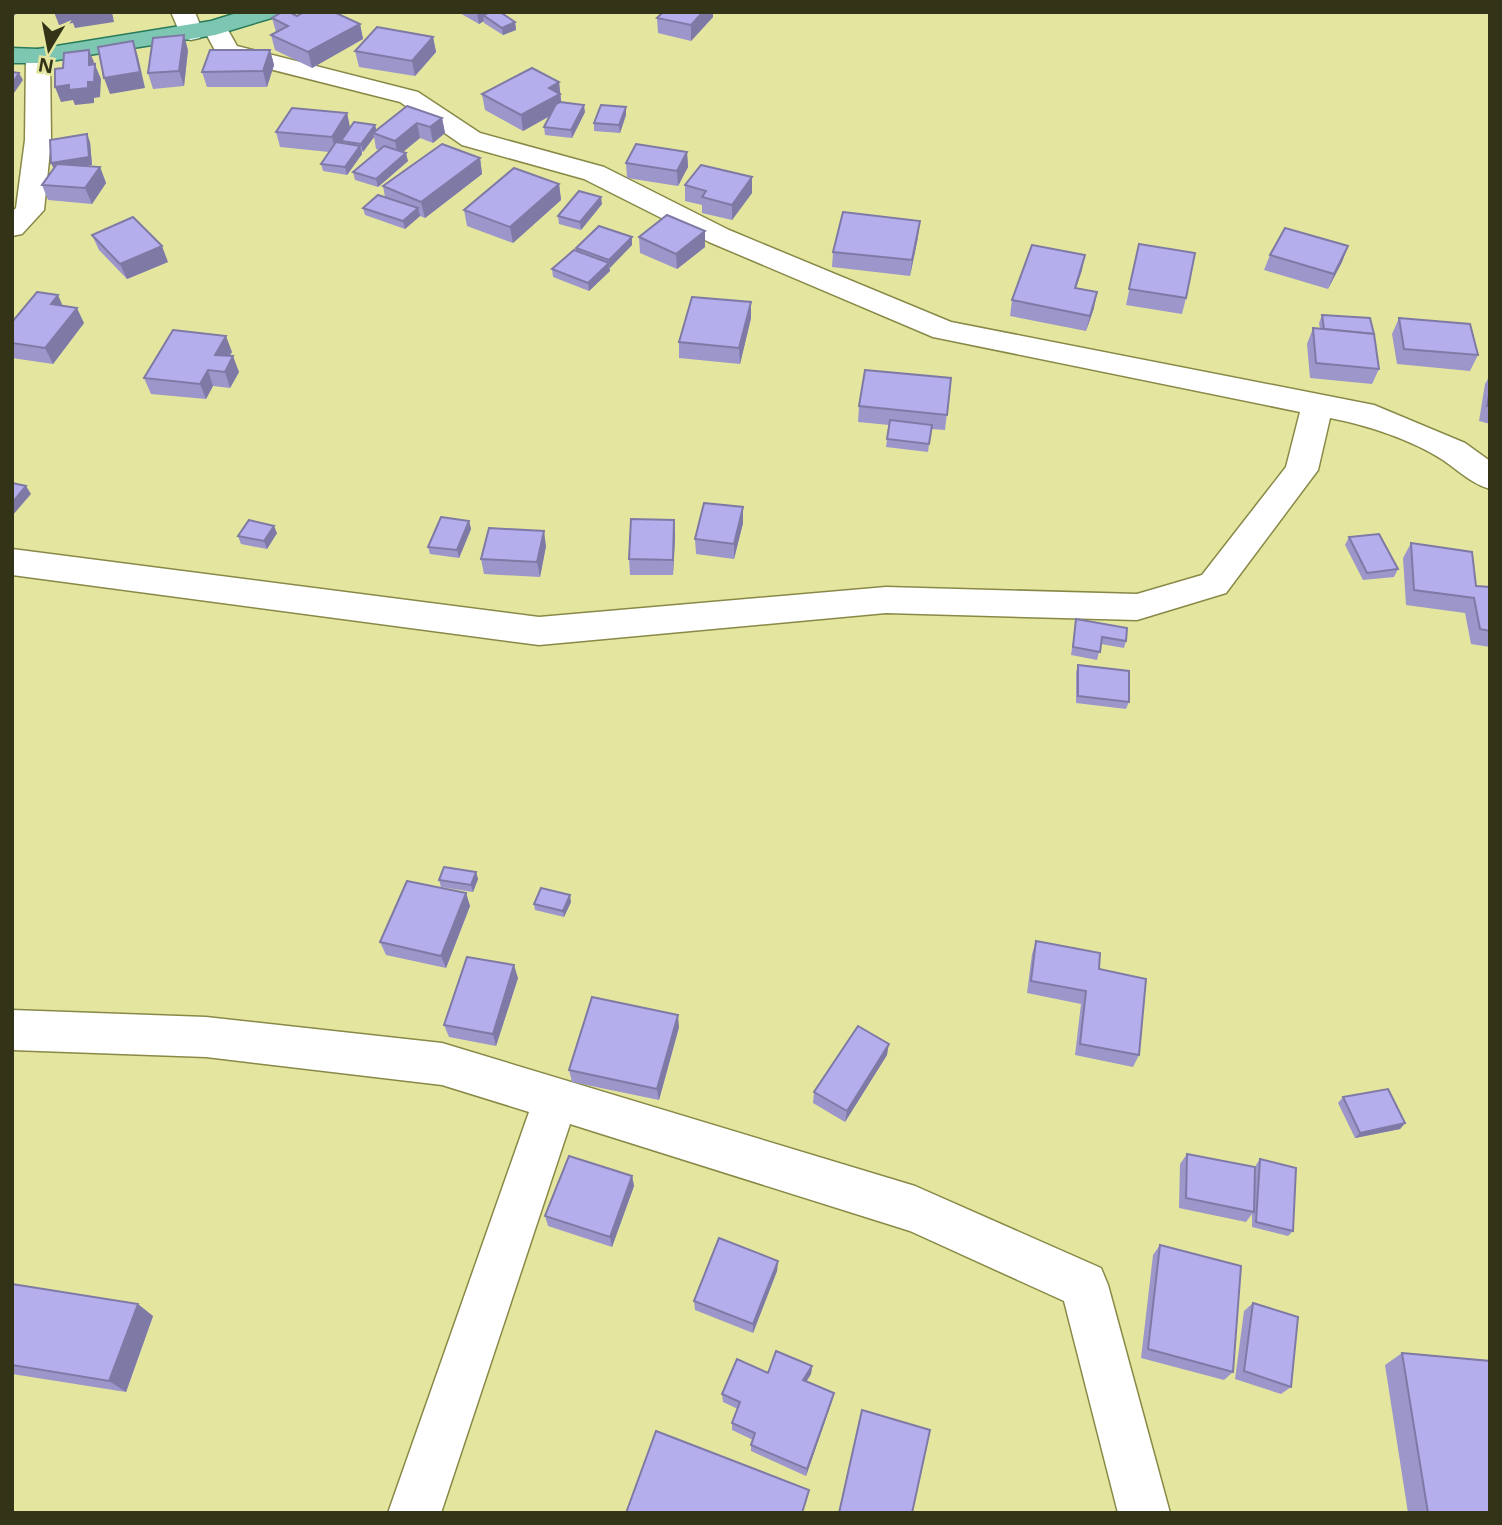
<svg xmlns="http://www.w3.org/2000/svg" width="1502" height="1525" font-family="'Noto Sans',sans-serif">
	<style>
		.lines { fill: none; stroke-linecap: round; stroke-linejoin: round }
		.minor-casing { stroke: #888947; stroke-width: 3 }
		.primary-casing { stroke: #297a5a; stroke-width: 3 }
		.minor { fill: #fff; fill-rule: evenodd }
		.primary { fill: #7cc6b2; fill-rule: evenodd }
		.wall { fill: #9c96cb }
		.shaded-wall { fill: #7f7aa5 }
		.building { fill: #b5aeec; stroke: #7f7aa5; stroke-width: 2 }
	</style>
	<rect width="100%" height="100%" fill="#e4e6a0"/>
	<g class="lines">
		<defs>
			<g id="minor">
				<polygon points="171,12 195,12 203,33 200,38 191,40 182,38"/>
				<path d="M215 21 224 23 237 46 418 92 480 133 604 167 729 230 951 322 1374 405 1465 443 1490 461V489C1472 484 1459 471 1443 460 1412 440 1367 425 1330 418L1318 470 1226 593 1137 620 886 613 539 645 12 575V549L539 617 886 587 1137 594 1202 575 1286 467 1300 412 933 337 709 242 584 179 462 145 400 102 218 56 203 28 206 23Z"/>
				<polygon points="38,49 47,51 50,56 51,140 44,210 22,234 12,236 12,212 16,208 25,140 26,56 29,51"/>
				<polygon points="12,1010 206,1017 442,1043 915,1186 1101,1268 1108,1285 1170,1513 1118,1513 1064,1301 910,1231 570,1124 441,1513 388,1513 529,1112 442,1085 206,1057 12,1050"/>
			</g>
			<polygon id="primary" points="240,12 278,12 275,17 215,35 38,63 12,63 12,48 38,49 211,21"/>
		</defs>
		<!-- minor casing -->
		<use href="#minor" class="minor-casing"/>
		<!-- primary casing -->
		<use href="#primary" class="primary-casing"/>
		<!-- minor -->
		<use href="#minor" class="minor"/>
		<!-- primary -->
		<use href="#primary" class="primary"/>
	</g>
	<!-- wall -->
	<g class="wall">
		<polygon points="458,12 500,12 515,22 516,30 503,35 484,23 484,21 479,24"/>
		<polygon points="297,16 360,24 363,39 312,68 275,50 271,35 276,32 272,18"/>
		<polygon points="713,17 691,41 658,33 657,18"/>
		<polygon points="433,37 436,52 415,76 359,67 355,51"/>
		<polygon points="188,50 184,86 153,89 148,73"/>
		<polygon points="270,50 274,65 267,87 207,87 202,72"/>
		<polygon points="559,82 561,102 585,112 572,138 545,135 544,127 550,116 523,131 485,110 482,94"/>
		<polygon points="626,107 626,115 620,133 594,131 594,123"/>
		<polygon points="347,113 350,127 375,125 376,130 442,118 445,133 433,143 420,138 403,152 408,161 378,187 355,180 353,172 379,150 376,149 374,137 363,152 362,151 362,154 347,175 323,171 321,164 329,152 280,147 276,132"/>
		<polygon points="90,142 92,165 85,166 100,167 106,183 92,204 48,200 42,185 54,169 51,163"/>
		<polygon points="687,152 688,167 678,186 627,178 626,163"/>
		<polygon points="480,158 482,174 425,218 420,216 405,229 365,215 363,208 385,197 383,186"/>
		<polygon points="752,177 752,193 732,220 702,213 702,205 685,201 685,185"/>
		<polygon points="559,184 561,200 513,243 467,226 464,210"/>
		<polygon points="602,204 581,230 559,224 558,216"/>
		<polygon points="92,235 168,262 127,279 99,250"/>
		<polygon points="632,237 632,245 609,268 610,271 589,291 553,277 552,269 576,251 576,248"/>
		<polygon points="639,237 705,247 677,269 640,253"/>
		<polygon points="918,237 910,276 832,267 833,252"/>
		<polygon points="1139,244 1186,298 1182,314 1126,305"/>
		<polygon points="1348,246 1342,262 1328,289 1264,270 1270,255"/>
		<polygon points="1082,270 1076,288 1094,308 1086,331 1010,316 1012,300"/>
		<polygon points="1322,315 1379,369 1372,384 1310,378 1307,344 1313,328 1320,329 1319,323"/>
		<polygon points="751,318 740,364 679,358 679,342"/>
		<polygon points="1399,318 1478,355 1470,371 1397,364 1392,334"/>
		<polygon points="12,322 84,323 53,364 12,358"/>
		<polygon points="232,352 229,356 239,372 230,388 213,386 206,399 151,394 144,378"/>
		<polygon points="1490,375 1490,424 1479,421 1485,384"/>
		<polygon points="951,378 945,430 931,429 928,452 886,447 889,425 858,422 859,406"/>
		<polygon points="674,520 675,535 673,575 630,575 629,559"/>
		<polygon points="469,521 471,529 459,558 430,554 428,547"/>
		<polygon points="743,523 734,559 696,554 695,539"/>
		<polygon points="277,533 267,549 241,544 238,536"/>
		<polygon points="1349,537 1398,569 1394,577 1363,580 1345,545"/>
		<polygon points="1411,543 1476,586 1490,587 1490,647 1471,644 1465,613 1406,605 1403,558"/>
		<polygon points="546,546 540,577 484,574 481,559"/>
		<polygon points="1076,619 1126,641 1124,648 1101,644 1097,660 1071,655"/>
		<polygon points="1078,665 1129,702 1126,709 1076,703 1076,672"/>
		<polygon points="476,872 478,879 473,892 441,887 439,880"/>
		<polygon points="466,893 470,906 446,968 386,955 380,942"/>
		<polygon points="571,902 564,917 535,910 534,904"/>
		<polygon points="1036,941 1099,969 1139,1055 1133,1067 1075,1055 1081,1004 1027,993 1032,954"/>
		<polygon points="518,978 496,1046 449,1037 444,1025"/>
		<polygon points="679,1027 659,1100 572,1082 569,1070"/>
		<polygon points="887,1055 845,1122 813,1103 814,1092"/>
		<polygon points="1343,1097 1405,1123 1400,1129 1355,1138 1338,1103"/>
		<polygon points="1187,1154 1255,1178 1256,1165 1260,1159 1293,1231 1288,1236 1252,1227 1252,1214 1246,1222 1179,1208 1180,1164"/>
		<polygon points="632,1176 634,1186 612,1247 548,1226 545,1216"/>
		<polygon points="1160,1245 1233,1372 1224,1380 1141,1358 1153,1255"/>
		<polygon points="778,1261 777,1271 753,1333 695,1310 694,1301"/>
		<polygon points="12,1284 153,1316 126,1392 12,1374"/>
		<polygon points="1253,1303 1291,1387 1281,1394 1235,1379 1244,1311"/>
		<polygon points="1402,1353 1490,1513 1408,1513 1385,1365"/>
		<polygon points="812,1366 811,1374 807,1381 832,1401 806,1476 751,1451 751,1445 753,1440 732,1430 732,1423 738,1409 723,1402 722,1394 768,1373"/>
	</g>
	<!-- shaded-wall -->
	<g class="shaded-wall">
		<polygon points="12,12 18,12 12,18"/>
		<polygon points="54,12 112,12 114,22 75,28 73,23 59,25"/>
		<polygon points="477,12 500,12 483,15 484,21 479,24"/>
		<polygon points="703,12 713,12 713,17 691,41 691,25"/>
		<polygon points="515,22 516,30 503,35 502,28"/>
		<polygon points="360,24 363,39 312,68 308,52"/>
		<polygon points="184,35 188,50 184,86 179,71"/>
		<polygon points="433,37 436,52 415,76 412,61"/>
		<polygon points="133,41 138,57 145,88 110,94 104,78"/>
		<polygon points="89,50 101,79 100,97 94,98 94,103 75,105 73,100 61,102 55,87 89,65"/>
		<polygon points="270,50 274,65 267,87 263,71"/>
		<polygon points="19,73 23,80 14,93 12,88 12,84"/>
		<polygon points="559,82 562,109 523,131 521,115 549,88"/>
		<polygon points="584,105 585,112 572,138 571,130"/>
		<polygon points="626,107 626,115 620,133 619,125"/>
		<polygon points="347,113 350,128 341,141 341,144 336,153 332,137"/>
		<polygon points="442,118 445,133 433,143 430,127"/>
		<polygon points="417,123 420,138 398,156 395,141"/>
		<polygon points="375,125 377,133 373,133 374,137 363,152 361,144"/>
		<polygon points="87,134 90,142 92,165 55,171 51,163"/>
		<polygon points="360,146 362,154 347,175 345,167"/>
		<polygon points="687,152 688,167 678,186 677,171"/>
		<polygon points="406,153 408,161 378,187 376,179"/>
		<polygon points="480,158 482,174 425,218 421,202"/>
		<polygon points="100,167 106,183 92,204 85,188"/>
		<polygon points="752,177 752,193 732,220 732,205"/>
		<polygon points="559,184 561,200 513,243 510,227"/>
		<polygon points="601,197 602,204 581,230 580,222"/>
		<polygon points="418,208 420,216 405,229 403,221"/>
		<polygon points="920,221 918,237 910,276 912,260"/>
		<polygon points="705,231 705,247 677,269 676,254"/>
		<polygon points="632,237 632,245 610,268 609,260"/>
		<polygon points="162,246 168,262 127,279 120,264"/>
		<polygon points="1348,246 1342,262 1328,289 1334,274"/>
		<polygon points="1085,255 1082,270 1071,303 1075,288"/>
		<polygon points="609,263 610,271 589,291 588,283"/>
		<polygon points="1097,292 1094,308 1086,331 1090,316"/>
		<polygon points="58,295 65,311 51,304"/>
		<polygon points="751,302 751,318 740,364 739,348"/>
		<polygon points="77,308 84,323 53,364 45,348"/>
		<polygon points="226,336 232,352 221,370 215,355"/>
		<polygon points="233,356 239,372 230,388 225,372"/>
		<polygon points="208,370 213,386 206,399 200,384"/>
		<polygon points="26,486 31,494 12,516 12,503"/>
		<polygon points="743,507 743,523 734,559 734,544"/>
		<polygon points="674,520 675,535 673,575 673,560"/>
		<polygon points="469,521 471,529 459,558 457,550"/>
		<polygon points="274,526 277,533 267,549 264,541"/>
		<polygon points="544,531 546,546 540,577 537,562"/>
		<polygon points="476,872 478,879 473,892 471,885"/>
		<polygon points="466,893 470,906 446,968 441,956"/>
		<polygon points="570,895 571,902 564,917 563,911"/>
		<polygon points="514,965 518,978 496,1046 493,1034"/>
		<polygon points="678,1015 679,1027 659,1100 657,1089"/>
		<polygon points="889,1044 887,1055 845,1122 847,1111"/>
		<polygon points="1405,1123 1400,1129 1355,1138 1360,1133"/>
		<polygon points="632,1176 634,1186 612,1247 610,1237"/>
		<polygon points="778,1261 777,1271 753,1333 753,1324"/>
		<polygon points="138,1304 153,1316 126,1392 109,1381"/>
		<polygon points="812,1366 811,1374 802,1387 803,1380"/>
		<polygon points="834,1393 832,1401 806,1476 807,1469"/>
	</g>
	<!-- building -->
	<g class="building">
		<polygon points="282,12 289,12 297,16 304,12 334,12 360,24 308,52 271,35 288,26 272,18"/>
		<polygon points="491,12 500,12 515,22 502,28 483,15"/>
		<polygon points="663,12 703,12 691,25 657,18"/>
		<polygon points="377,27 433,37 412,61 355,51"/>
		<polygon points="184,35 179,71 148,73 153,38"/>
		<polygon points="133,41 140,72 104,78 98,47"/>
		<polygon points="89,50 89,65 95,64 94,82 88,82 88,88 69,90 69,85 55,87 55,69 63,68 64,53"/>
		<polygon points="210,50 270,50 263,71 202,72"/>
		<polygon points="532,68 559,82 549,88 560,94 521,115 482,94"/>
		<polygon points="12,72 19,73 12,84"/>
		<polygon points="560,102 584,105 571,130 544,127 556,104"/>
		<polygon points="601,105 626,107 619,125 594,123"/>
		<polygon points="407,106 442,118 430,127 417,123 395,141 373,133"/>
		<polygon points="292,108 347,113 332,137 276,132"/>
		<polygon points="354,122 375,125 361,144 341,141"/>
		<polygon points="87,134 89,157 51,163 50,140"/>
		<polygon points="336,142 360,146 345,167 321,164"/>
		<polygon points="442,144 480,158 421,202 383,186"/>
		<polygon points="636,144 687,152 677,171 626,163"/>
		<polygon points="384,146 406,153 376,179 353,172"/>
		<polygon points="57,164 100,167 85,188 42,185"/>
		<polygon points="701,165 752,177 732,205 702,197 706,191 685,185"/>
		<polygon points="514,168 559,184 510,227 464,210"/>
		<polygon points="579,191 601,197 580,222 558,216"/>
		<polygon points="378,195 418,208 403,221 363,208"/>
		<polygon points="843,212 920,221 912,260 833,252"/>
		<polygon points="667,215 705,231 676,254 639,237"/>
		<polygon points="133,217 162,246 120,264 92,235"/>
		<polygon points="599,226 632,237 609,260 576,248"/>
		<polygon points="1285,228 1348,246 1334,274 1270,255"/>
		<polygon points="1139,244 1195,253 1186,298 1129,289"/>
		<polygon points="1032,245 1085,255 1075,288 1097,292 1090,316 1012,300"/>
		<polygon points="574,250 609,263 588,283 552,269"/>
		<polygon points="37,292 58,295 51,304 77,308 45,348 12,343 12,322"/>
		<polygon points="692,297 751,302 739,348 679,342"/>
		<polygon points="1322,315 1370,318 1374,334 1324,329"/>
		<polygon points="1399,318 1470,324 1478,355 1404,349"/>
		<polygon points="1313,328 1374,334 1379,369 1316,363"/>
		<polygon points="173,330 226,336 215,355 233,356 225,372 208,370 200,384 144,378"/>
		<polygon points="865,370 951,378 947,415 859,406"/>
		<polygon points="1490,390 1490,406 1487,406"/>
		<polygon points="890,420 932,425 929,444 887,439"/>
		<polygon points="12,483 26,486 12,503"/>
		<polygon points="704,503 743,507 734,544 695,539"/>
		<polygon points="441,517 469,521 457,550 428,547"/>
		<polygon points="631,519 674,520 673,560 629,559"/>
		<polygon points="249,520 274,526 264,541 238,536"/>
		<polygon points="489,528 544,531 537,562 481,559"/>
		<polygon points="1379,534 1398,569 1367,573 1349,537"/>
		<polygon points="1411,543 1472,552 1476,586 1490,587 1490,631 1480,629 1474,598 1414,590"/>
		<polygon points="1076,619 1127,628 1126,641 1102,637 1100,652 1073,647"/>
		<polygon points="1078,665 1129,671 1129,702 1078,696"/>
		<polygon points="444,867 476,872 471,885 439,880"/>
		<polygon points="407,881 466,893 441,956 380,942"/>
		<polygon points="541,888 570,895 563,911 534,904"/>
		<polygon points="1036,941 1100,953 1099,969 1146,979 1139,1055 1080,1044 1086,991 1031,981"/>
		<polygon points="467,957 514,965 493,1034 444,1025"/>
		<polygon points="592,997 678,1015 657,1089 569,1070"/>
		<polygon points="858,1026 889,1044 847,1111 814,1092"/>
		<polygon points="1388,1089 1405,1123 1360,1133 1343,1097"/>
		<polygon points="1187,1154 1255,1167 1254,1212 1186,1198"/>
		<polygon points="569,1156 632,1176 610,1237 545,1216"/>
		<polygon points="1260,1159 1296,1168 1293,1231 1256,1222"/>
		<polygon points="719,1238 778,1261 753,1324 694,1301"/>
		<polygon points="1160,1245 1241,1266 1233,1372 1148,1349"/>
		<polygon points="12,1284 138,1304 109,1381 12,1365"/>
		<polygon points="1253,1303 1298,1317 1291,1387 1244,1371"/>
		<polygon points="776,1351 812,1366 803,1380 834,1393 807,1469 751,1445 755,1433 732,1423 740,1402 722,1394 737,1359 768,1373"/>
		<polygon points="1402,1353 1490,1361 1490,1513 1428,1513"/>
		<polygon points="862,1410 930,1430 912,1513 839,1513"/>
		<polygon points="656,1431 809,1490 802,1513 626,1513"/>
	</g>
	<!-- border -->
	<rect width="1502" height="1525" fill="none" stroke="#323317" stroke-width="28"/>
	<!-- north arrow -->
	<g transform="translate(49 49) rotate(190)" stroke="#e4e6a0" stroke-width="5" paint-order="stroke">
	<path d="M0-5L12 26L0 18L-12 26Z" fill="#323317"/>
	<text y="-10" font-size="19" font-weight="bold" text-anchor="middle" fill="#323317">N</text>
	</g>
</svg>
